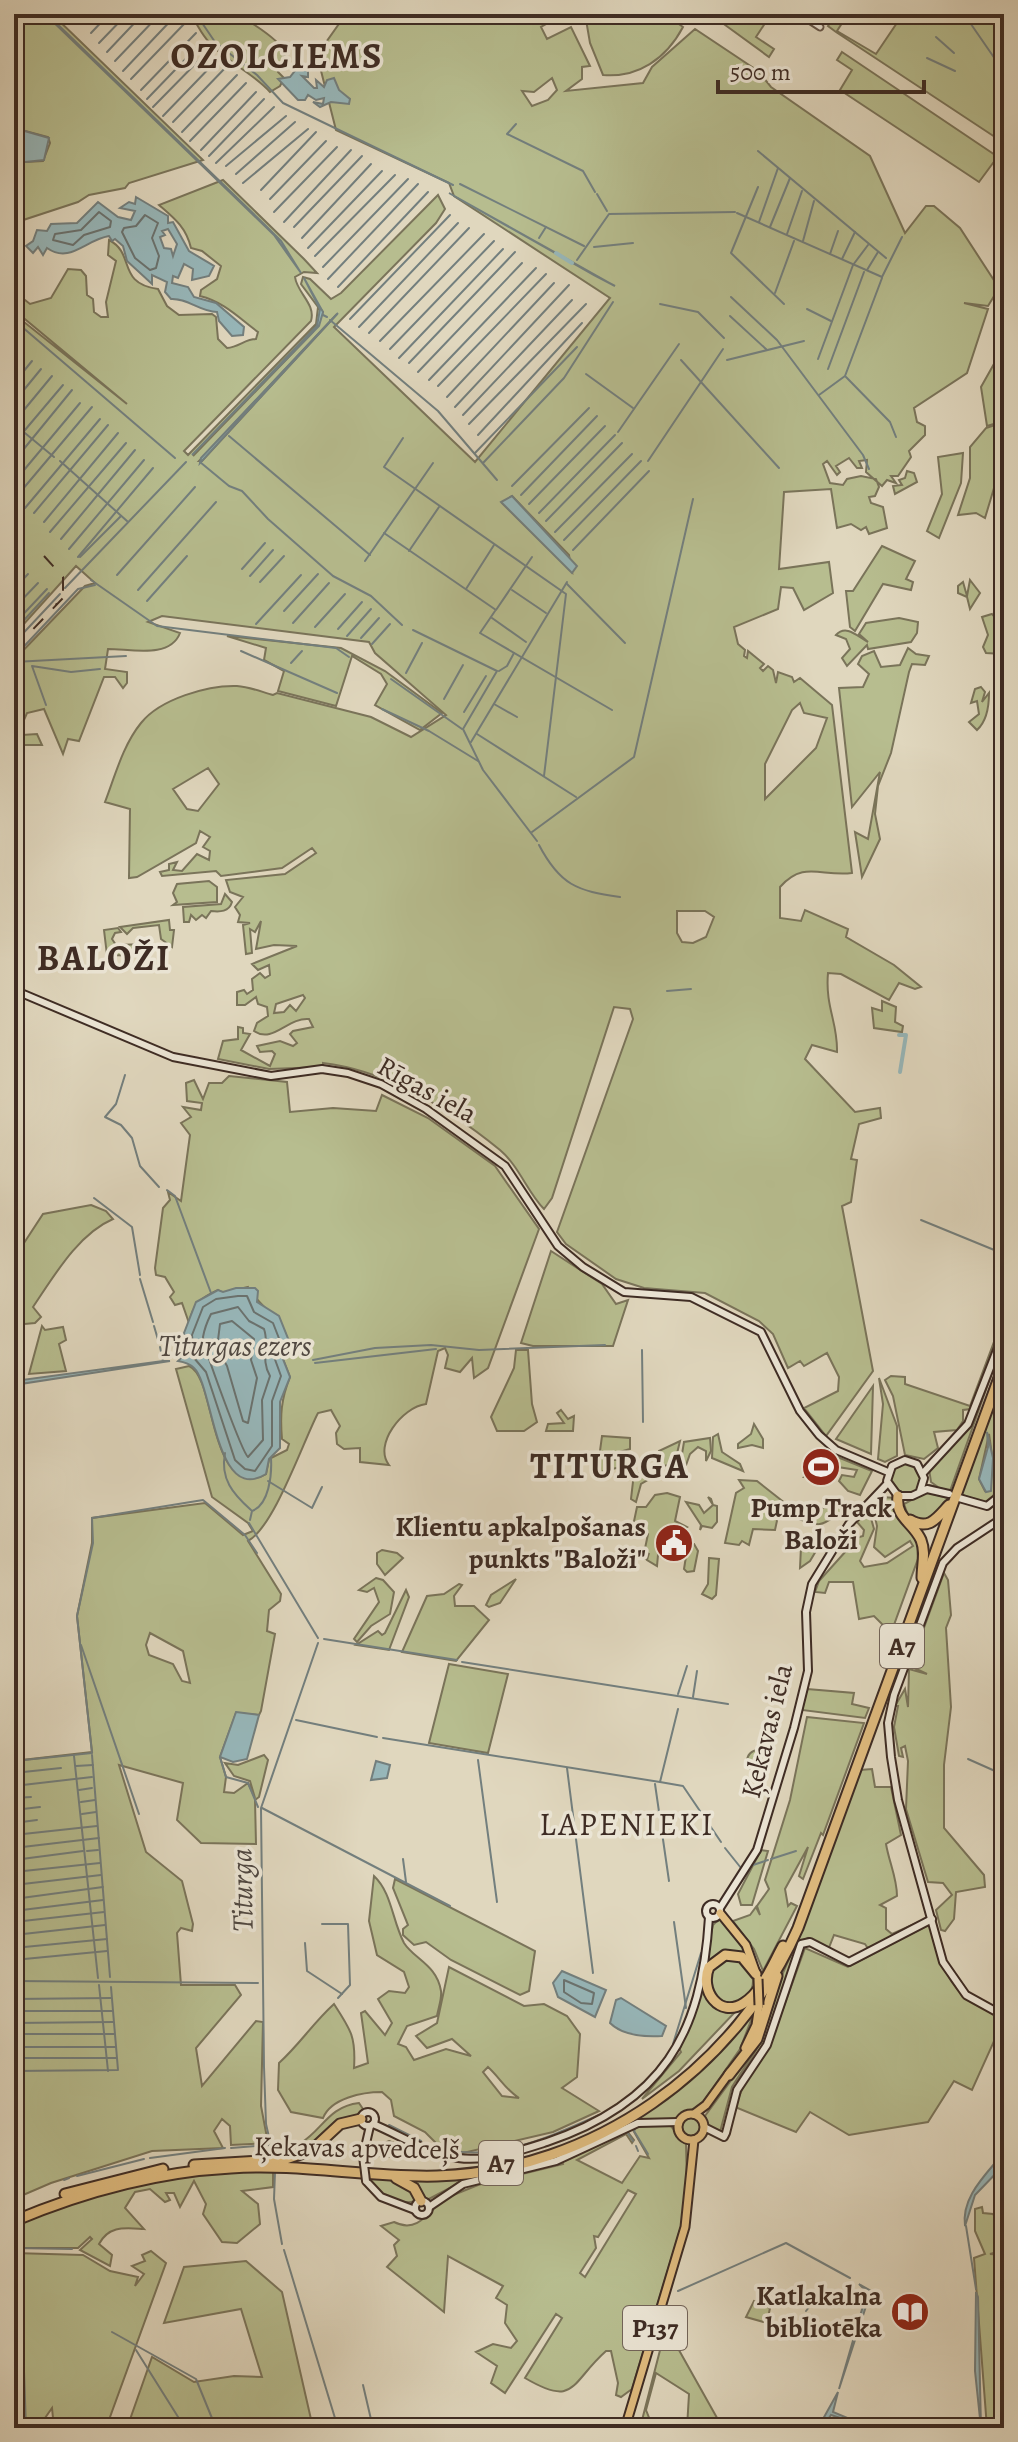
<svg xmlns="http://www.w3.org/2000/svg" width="1018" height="2442" font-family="Alegreya,serif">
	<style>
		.green { fill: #b7bd8f; stroke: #7a745a; stroke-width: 2; fill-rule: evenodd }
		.water { fill: #97b7ba; stroke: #737f7e; stroke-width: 2; fill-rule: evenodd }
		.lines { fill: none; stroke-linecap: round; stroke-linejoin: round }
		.shore { stroke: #6a726f; stroke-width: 2 }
		.stream { stroke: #737f7e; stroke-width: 2 }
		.canal { stroke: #97b7ba; stroke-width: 4 }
		.tertiary-casing { stroke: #66574a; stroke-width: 9 }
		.secondary-casing { stroke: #3e2c24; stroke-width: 10 }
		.primary-casing { stroke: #3e2c24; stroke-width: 11 }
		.motorway-casing { stroke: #3e2c24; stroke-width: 13 }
		.tertiary { stroke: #ebe5d5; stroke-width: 5 }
		.secondary { stroke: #ebe5d5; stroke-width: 6 }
		.primary { stroke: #e0bc7f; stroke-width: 7 }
		.motorway { stroke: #e0bc7f; stroke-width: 9 }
		.rail { stroke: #3e2c24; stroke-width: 2; stroke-dasharray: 14 14; stroke-linecap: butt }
		.secondary-bridge-casing { stroke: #3e2c24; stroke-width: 10; stroke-linecap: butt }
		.primary-bridge-casing { stroke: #3e2c24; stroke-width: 11; stroke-linecap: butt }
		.secondary-bridge { stroke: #ebe5d5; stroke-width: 6 }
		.primary-bridge { stroke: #e0bc7f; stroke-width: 7 }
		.labels { text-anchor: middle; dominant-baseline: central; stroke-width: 7; stroke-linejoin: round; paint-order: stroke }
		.shield { fill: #ebe5d5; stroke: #726459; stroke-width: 2 }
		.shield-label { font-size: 26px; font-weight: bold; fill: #3e2c24 }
		.street-label { font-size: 28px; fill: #3e2c24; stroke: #ebe5d5 }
		.poi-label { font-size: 28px; font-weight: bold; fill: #3e2c24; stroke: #ebe5d5; text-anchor: end }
		.water-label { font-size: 30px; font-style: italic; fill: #504842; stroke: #ebe5d5 }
		.quarter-label { font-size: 32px; letter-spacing: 2px; fill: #3e2c24; stroke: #ebe5d5 }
		.district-label { font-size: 36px; font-weight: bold; letter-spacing: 2px; fill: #3e2c24; stroke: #ebe5d5 }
	</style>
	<rect width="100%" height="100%" fill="#e0d7be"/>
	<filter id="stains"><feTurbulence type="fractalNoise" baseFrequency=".0025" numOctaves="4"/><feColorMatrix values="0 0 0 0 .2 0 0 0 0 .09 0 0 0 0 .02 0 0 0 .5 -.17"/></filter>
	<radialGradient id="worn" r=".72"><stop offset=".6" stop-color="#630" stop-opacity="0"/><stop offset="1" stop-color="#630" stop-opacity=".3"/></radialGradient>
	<!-- green -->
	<g class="green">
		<polygon points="14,14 52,14 203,160 129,183 125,188 89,195 78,202 14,223 14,155 25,162 43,161 50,143 48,137 14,128"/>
		<path d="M190 14H216L223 21 230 14C242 14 283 42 285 54L278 72 284 78 280 86 270 92C252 72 226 62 209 42 201 34 197 23 190 14Z"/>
		<path d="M346 14H564L541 27 547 39 571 27 590 66 582 67V79L566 91 643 83 652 67 695 29 758 71 771 87 870 156 905 233 926 206H934L960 228 999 288 988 306 964 303 988 309 967 373 914 408 917 422 925 426V435L909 451 911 457 898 476H891L896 483 887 480 882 486 866 472 867 460 859 461 862 468H857L849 458 836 466 840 472 837 475 827 461 823 464 830 483 843 485 847 479 861 476 876 479 879 487 875 496 869 497 871 503 883 507 887 528 869 534 866 527 861 530 851 524 837 528 831 489 784 492 779 569 829 562 833 593 804 610 793 588 781 587 778 609 734 627 738 644 745 650 744 656 747 658 748 651 764 664 760 668 763 671 768 666 773 670 776 683 778 672 792 677 794 682 800 678 832 705 852 873C821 877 804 860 780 887V918L801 921 805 910 848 929 846 937 894 965 921 987 915 989 899 983 889 1000 841 974 828 973C825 1007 838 1023 837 1052L812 1045 805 1059 855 1112 880 1108 881 1118 859 1124 851 1159 857 1160 851 1202 842 1206 873 1371 826 1436 804 1408 838 1391 839 1377 827 1353 804 1366 800 1361 788 1368 773 1334 759 1321 705 1293 644 1288 616 1279 566 1244 557 1232 633 1019 630 1009 614 1007 552 1198 544 1209C528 1193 519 1166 500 1150 451 1110 389 1071 323 1063V1067L269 1069 218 1059 223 1041 238 1039V1027L243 1028V1033L250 1034 241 1050 270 1066 275 1054 272 1051 260 1052 257 1046 280 1041 293 1046 297 1043 290 1034 293 1031 313 1027 309 1019C288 1017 273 1044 254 1031L257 1023 268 1016 267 1007 258 1004 256 997 245 1005H237V992L244 990 247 994 253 990 252 979 260 973 265 978 270 975 269 965 258 970 252 964 297 946 274 945 256 949 261 921 255 932 250 929 252 953 246 954 243 925 250 923 238 922 240 915 235 907 243 897 230 892 226 880 285 874 316 853 312 848 282 868 221 876 216 871 162 876 160 872 169 870V864L177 862 173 870 182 871 197 854 209 860 210 851 203 847 210 837 200 831 196 843 137 877 129 878 130 809 105 802C115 776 123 745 141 723 160 699 208 685 237 686 250 687 262 692 273 695L277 693 371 717 411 737 446 715 375 653 369 642 162 616 148 622 180 633C170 659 131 649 108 649L105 669 127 672V683L123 688 115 677H104L79 741 68 739 63 754 44 709 27 713 20 729 22 735 37 734 42 745H14V660L85 586 95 583 76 566 14 635V314L127 404 14 310V273L19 276 20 296 30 304 51 298 68 269 81 270 86 276 87 295 93 299 94 312 101 317H108L106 302 116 261 108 255 109 240C136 254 116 283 158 289L167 306 179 315 212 314 216 317 218 339 227 348C239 347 245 339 256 339L258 332C238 317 224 302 200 296L201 290 217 279 221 266 202 251 191 248C186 227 174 218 159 205L223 180 304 259 317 273 304 272 295 277C297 293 316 304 311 321L184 451 188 455 316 324 318 307 301 284 303 277 310 279 331 299 341 293 438 195 445 209 436 223 334 327 475 462 610 298 454 196 449 183 336 130 317 55ZM552 78 557 90 548 100 532 106 522 91 534 92ZM318 305 323 312 313 332 193 456 317 326 321 312ZM337 314 202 461H199ZM512 496 569 555 572 572 502 503ZM800 703 804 713 827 718 816 748 765 799V764L792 710ZM208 768 219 784 198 811 187 809 173 789ZM677 911H705L714 917 706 937 693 943 682 942 677 933ZM303 995 305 998 296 1011 290 1005 284 1012 274 1013 276 1004Z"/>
		<path d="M585 14H665L683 27C666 59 638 78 603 75L590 43Z"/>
		<polygon points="721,14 771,14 756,37 774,49 769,57 721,22 724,16"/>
		<polygon points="837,14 842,18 848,14 837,31 876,54 903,14 992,14 1004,34 1004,143 836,32 828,26"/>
		<polygon points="842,52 1004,161 1004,170 993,163 979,182 840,90 852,70 837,60"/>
		<polygon points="1004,346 1004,421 987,426 981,387"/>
		<polygon points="1004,422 1004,473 997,478 985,518 976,513 958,515 970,478 970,447 986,428"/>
		<polygon points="963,453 961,483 939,538 927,531 942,494 938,457"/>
		<polygon points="907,471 914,473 917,482 895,494 893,486 902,485 899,480 905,478"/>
		<polygon points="882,546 915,561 906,579 913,582 911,590 883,584 855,631 850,627 846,591 853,591"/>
		<polygon points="970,580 980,593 970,609 967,597 958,593 958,586 963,582 967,596"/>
		<polygon points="992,614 1004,629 1002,654 986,653 983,647 988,635 982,617"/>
		<path d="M899 618 918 622 917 633 911 642 868 649 867 645 847 666 842 658 850 649 846 639 836 635C846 624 857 636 868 642L859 634 866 623Z"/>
		<polygon points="227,636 341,648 385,671 442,713 420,730 375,705 387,684 381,674 352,656 336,706 278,691 284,671 264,660 266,648"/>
		<polygon points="908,648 916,654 929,656 925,665 912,664 909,672 891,753 878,786 875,814 880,839 862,877 855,832 868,839 880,772 852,807 839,688 863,687 869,674 858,664 862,656 874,651 881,667 900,665"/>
		<path d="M981 687 985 692 982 702 989 693C989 707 987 721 977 730L969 722 979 714 977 701 971 703 975 689Z"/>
		<polygon points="209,881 217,887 217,902 173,905 177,902 173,893 177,884"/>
		<path d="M225 894 232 902C229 912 220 912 211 911L206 918 202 915 196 920 191 915 189 922H184L183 907 221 904Z"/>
		<polygon points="169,920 170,930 174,930 172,947 161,939 159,925 133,928 127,934 120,927"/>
		<polygon points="118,928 121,932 115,933 112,939 116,945 147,944 134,948 135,952 148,952 148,956 107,955 104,930"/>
		<polygon points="882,1001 896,1007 895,1022 903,1026 902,1032 874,1028 872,1008 882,1011"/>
		<path d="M229 1076 287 1082 290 1112 333 1108 376 1111 382 1095 428 1118 495 1166 539 1229 488 1368 474 1378 472 1358 460 1372 445 1368 448 1355 445 1348 438 1351 426 1404C402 1407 373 1445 389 1465L360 1462V1448L344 1449 337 1444 336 1433 340 1426 331 1410 318 1413C303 1442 274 1527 248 1541L281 1594 280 1601 269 1610 267 1631 275 1634 261 1711 259 1715 236 1713 220 1757 226 1777 224 1792 234 1793 248 1783 255 1798 250 1781 234 1776 225 1763 238 1765 264 1755 268 1760 259 1797 255 1800 256 1844 201 1843 177 1820 183 1783 119 1765 146 1852 182 1881 193 1924 192 1931 181 1928 177 1933 181 1985H235L241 1995 196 2048 202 2086 256 2021 263 2022 261 2106 268 2143 231 2145 230 2126 222 2119 214 2131 223 2148 152 2151 51 2183 14 2199V1761L92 1752 77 1616 92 1543V1518L205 1503 243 1535 253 1531 248 1523 212 1497 176 1369 189 1366C217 1378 206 1487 260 1477L266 1474 269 1459 287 1450 289 1444 282 1439C280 1416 281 1399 290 1377L281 1354 288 1347C288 1320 262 1311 248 1287L223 1293 218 1290C201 1298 193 1303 189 1323L182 1303 175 1305 170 1297 174 1292 165 1277 156 1275 155 1268 163 1208 170 1200 168 1192 181 1201 190 1135 181 1123 191 1117 183 1107 201 1110 202 1103 187 1101 186 1083 194 1080 203 1099 209 1083H222ZM150 1633 183 1651 190 1683 182 1681 173 1664 149 1655 146 1645Z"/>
		<path d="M91 1205 106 1211 113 1219C78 1234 54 1276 33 1307L41 1317 35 1323 14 1325V1238L24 1243 43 1214Z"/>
		<polygon points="551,1251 602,1284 616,1304 628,1300 613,1346 533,1346 521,1343"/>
		<polygon points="1004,1315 1002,1327 971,1409 963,1410 963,1421 957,1430 934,1432 938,1448 924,1459 905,1455 893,1396 885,1380 891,1376 905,1377 905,1384 970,1406"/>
		<polygon points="42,1326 45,1330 63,1327 66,1340 59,1344 66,1371 29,1374"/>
		<path d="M1004 1339 950 1491 929 1485 938 1487 931 1482 929 1469C974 1431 985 1392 1004 1339Z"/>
		<polygon points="516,1350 528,1350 532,1404 537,1422 524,1431 497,1431 491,1417 514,1368"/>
		<path d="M1004 1375 995 1419 999 1466 994 1499 982 1504 961 1494ZM989 1434 993 1462 990 1489 985 1491 979 1479Z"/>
		<polygon points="879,1378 897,1426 897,1456 885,1462 878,1459 883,1404"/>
		<polygon points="873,1386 871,1454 836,1439"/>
		<polygon points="561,1410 568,1419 574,1416 573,1431 546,1431 548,1424 564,1423 557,1413"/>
		<polygon points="754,1424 763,1439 763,1448 752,1445 738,1448 738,1444 751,1434"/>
		<polygon points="718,1434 722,1452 740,1464 743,1471 712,1458 713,1437"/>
		<polygon points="602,1436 630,1438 630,1449 616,1453 615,1460 631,1459 632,1464 597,1473"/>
		<polygon points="710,1438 711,1451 706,1461 706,1451 698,1447 690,1454 686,1465 680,1466 684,1442"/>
		<polygon points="680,1441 674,1466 656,1465 659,1451"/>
		<polygon points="835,1456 872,1471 860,1495 848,1491 839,1481 842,1475 854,1477 857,1470 838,1467"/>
		<polygon points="821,1458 825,1459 830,1480 804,1477"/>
		<circle cx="906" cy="1479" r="16"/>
		<polygon points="634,1473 658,1474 641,1484 636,1502 631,1499"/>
		<polygon points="739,1480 757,1481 790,1507 781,1502 775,1530 753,1529 749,1545 742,1541 739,1545 725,1543 736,1493 744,1488"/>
		<polygon points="926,1492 948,1498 942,1511 932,1521 909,1518 904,1504"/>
		<polygon points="667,1493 680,1497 675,1521 687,1527 681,1531 673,1530 666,1554 665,1546 659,1544 657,1566 647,1560 649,1553 646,1559 643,1558 648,1534 633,1526 637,1507 646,1507 655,1495"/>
		<polygon points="708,1497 711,1499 713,1505 717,1506 717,1522 712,1528 702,1526 700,1530 701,1525 686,1502 699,1505 704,1513 713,1505"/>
		<polygon points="881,1497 896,1498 918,1542 919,1556 887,1644 882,1624 874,1616 859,1619 853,1582 829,1582 825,1593 815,1592 819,1581 846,1551 846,1541 863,1536 864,1530 857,1522 869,1511 874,1529 860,1561 864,1567 887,1563 913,1546 910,1541 885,1557 874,1547 877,1526 872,1504"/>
		<path d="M850 1503 860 1504C854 1508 847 1507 841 1512 822 1525 822 1528 799 1519L800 1512Z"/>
		<polygon points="811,1542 819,1546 810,1561 800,1568 801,1547"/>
		<polygon points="688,1544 694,1544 698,1551 694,1571 687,1572 684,1569"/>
		<polygon points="382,1550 397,1553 403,1558 385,1575 377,1564 377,1553"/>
		<polygon points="709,1558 719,1559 716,1595 712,1599 702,1594 708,1584"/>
		<polygon points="944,1573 948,1580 951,1615 946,1628 951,1707 944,1765 944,1828 984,1875 985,1887 956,1892 954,1919 945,1931 941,1930 936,1910 952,1895 943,1883 928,1882 906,1809 908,1761 905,1746 901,1748 903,1757 899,1756 894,1727 898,1706 895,1706 905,1689 908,1707 909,1669 927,1674 910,1666"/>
		<polygon points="376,1578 383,1580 394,1592 390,1614 371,1626 357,1642 354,1639 379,1602 374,1588 367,1592 359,1590"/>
		<polygon points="516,1579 500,1603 489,1607 486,1605 491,1595"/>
		<polygon points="459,1584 462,1585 454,1596 455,1606 474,1606 489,1620 456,1661 402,1652 427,1596 444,1594"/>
		<polygon points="406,1590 409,1597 389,1650 356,1645 378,1631 382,1635 385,1633"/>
		<polygon points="449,1664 508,1674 488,1753 429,1743"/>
		<polygon points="807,1689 854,1693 852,1704 869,1708 865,1718 802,1710"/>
		<polygon points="807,1717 864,1723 823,1835 821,1833 803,1879 799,1876 808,1847 785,1889 788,1906 791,1903 797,1906 763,1971 754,1949 733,1921 750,1915 756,1907 760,1915 757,1906 769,1889 765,1880 790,1800"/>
		<circle cx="758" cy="1761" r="11"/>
		<path d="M872 1769 875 1787H891L901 1835 886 1844C889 1862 897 1878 897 1896L880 1905 886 1908V1929L892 1934 928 1918 869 1950 865 1944 834 1935 828 1950 808 1938 798 1943 763 2049 737 2083 759 2045 732 2087 720 2132 707 2125 705 2116 743 2064 805 1923 860 1770Z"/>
		<polygon points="761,1850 768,1851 752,1905 741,1905 738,1894"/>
		<path d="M374 1876C392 1893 392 1920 404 1943 414 1959 437 1965 441 1991 442 1999 438 2009 437 2016L407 2026 398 2044 406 2047 414 2060 446 2049 471 2056 452 2039 427 2048 416 2036 437 2023 449 1967 524 2006 544 2004 567 2016 580 2034 577 2077 562 2088 599 2111 553 2132 463 2153 441 2148 425 2132 394 2116 391 2100 382 2092C363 2092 331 2098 323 2118L291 2112 278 2090 279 2063C300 2044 313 2023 334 2004 351 2030 356 2037 354 2068L368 2063 361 2013 365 2011 385 2035 392 2023 378 1999 389 1991 405 1993 409 1987 404 1972 377 1955 369 1921ZM488 2067C500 2078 506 2090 519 2098L502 2096 483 2072Z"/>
		<polygon points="395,1879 535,1951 529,1991 520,1995 451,1960 426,1942 414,1945 403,1935 403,1929 408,1925 393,1888"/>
		<polygon points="719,1919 727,1925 750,1959 717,1955 712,1959 705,1993 737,2010 679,2071 642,2099 681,2052 679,2048 698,1995 713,1925"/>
		<path d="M930 1924C939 1952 944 1984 971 2001 981 2008 993 2012 1004 2019L972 2090 954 2081 928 2122 849 2135 810 2112 796 2132 735 2107 745 2082 770 2045 805 1948 848 1967Z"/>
		<circle cx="731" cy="1981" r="22"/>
		<polygon points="755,2010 740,2049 699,2108 675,2119 633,2121 743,2024"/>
		<path d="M359 2103 363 2109 359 2116C331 2134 304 2155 270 2156V2151C322 2149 317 2108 359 2103Z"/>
		<circle cx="691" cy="2127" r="11"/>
		<path d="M639 2125H670L686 2144 687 2186 682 2223 632 2389 621 2397 616 2395 618 2383 611 2351H606C570 2383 576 2408 525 2378L562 2318 556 2314 505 2393 491 2383 497 2366 476 2352 493 2344 511 2348 517 2341 505 2323 507 2305 496 2298 503 2286 448 2256 444 2312 387 2267 397 2256 394 2245 399 2240 381 2226 394 2222C420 2235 430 2208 449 2193L451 2196 478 2185 563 2164 562 2160 627 2131 634 2140 632 2143 626 2134 577 2160 622 2183 640 2156 649 2158 633 2130ZM628 2190 636 2194 585 2277 580 2273 596 2248 594 2236 598 2237Z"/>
		<polygon points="389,2141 424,2155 424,2159 378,2156 379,2145"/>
		<path d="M227 2171H273V2187L242 2191 258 2204 260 2224 237 2243 222 2242 203 2214 206 2204 194 2181 180 2207 174 2193H166L170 2200 165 2202 150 2189 135 2192 125 2208 144 2229C125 2228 109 2225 99 2244L112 2255 110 2266 80 2250 92 2239 90 2237 78 2248H14V2227C78 2192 155 2181 227 2171Z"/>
		<path d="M368 2175 391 2178 412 2189 416 2201C396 2206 375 2195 368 2175Z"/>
		<polygon points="488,2175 467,2179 427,2200 403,2178"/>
		<polygon points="982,2207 983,2213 993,2214 998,2222 999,2218 1004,2219 1001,2251 990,2254 1004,2255 1004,2428 987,2428 974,2258 985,2254 975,2231 975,2209"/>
		<polygon points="151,2251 166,2263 106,2428 54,2428 52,2408 38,2428 14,2428 14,2253 83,2255 110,2271 138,2277 135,2286 144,2274 132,2266 145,2261 142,2255"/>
		<polygon points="246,2261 282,2292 313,2428 127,2428 152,2357 194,2382 234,2376 262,2377 241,2309 164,2323 184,2267"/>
		<polygon points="754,2301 770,2308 767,2323 746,2317"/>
		<polygon points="666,2327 721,2425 723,2428 687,2428 689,2394 656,2373 646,2410 650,2420 668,2420 664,2428 640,2428"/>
	</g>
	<!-- water -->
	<g class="water">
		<polygon points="45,14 47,14 264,224 281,241 301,273 274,235"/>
		<polygon points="298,67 308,71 308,77 302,76 314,88 317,88 316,80 324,87 327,80 334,78 339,90 350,99 349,104 331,102 320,107 313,102 323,104 324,98 316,100 308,95 305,100 298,100 278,79 290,77"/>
		<polygon points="14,128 49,138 44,160 25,162 14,155"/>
		<polygon points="449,193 615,286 594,275"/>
		<path d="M136 197 168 216V223L173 222 189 251 214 266 209 276 192 280 193 269 184 264 178 278 173 276 172 283 188 287 194 297 216 303 244 327 243 335 232 336 219 321 217 312C200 312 188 298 171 299L165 292 167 282 152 275V284L127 261 123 246 115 239 112 241 109 236C85 240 70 264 47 248L43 255 38 247 33 253 26 246 33 241 37 230 47 231 51 224 77 223 98 202 118 217 131 220 135 211 120 208 129 202 135 204ZM168 229 177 244 173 256 171 249 164 248 160 237 165 235 162 231Z"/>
		<polygon points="304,278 323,312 319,326 192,455 317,326 320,309"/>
		<polygon points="338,313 200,463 201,458"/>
		<polygon points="512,496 577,566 572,573 501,502"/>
		<path d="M236 1288H255L258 1291 257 1302 279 1316 289 1341 281 1354 290 1377 280 1402V1448L269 1459 266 1474C215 1506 213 1385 194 1368 190 1364 184 1362 178 1361L187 1352 184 1333 196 1302 218 1290 223 1292Z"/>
		<polygon points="163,1361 170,1361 14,1385 14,1381"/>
		<polygon points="987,1432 993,1458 991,1491 986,1492 979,1479 988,1447"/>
		<polygon points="236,1712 259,1715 247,1759 233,1762 220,1757"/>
		<polygon points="376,1761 390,1765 387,1778 371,1780"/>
		<polygon points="562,1971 606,1990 595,2017 558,1997 553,1983"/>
		<path d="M621 1998 666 2026 662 2036C644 2037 623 2036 610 2023L616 2000Z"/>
		<path d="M1004 2152V2165L975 2195 965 2226C961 2196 987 2174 1004 2152Z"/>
		<polygon points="859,2284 871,2291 839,2389 867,2292"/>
		<polygon points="976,2292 978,2297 981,2428 975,2371"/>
		<polygon points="838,2392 833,2412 871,2428 831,2415 822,2428 818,2428"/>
	</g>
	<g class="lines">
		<!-- shore -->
		<g class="shore">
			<polygon points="99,212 111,221 110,227 84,235 73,245 53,240 55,234 81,230"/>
			<polygon points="145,215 158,223 152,238 159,256 156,268 150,270 135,258 122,232 124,228 136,226"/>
			<polygon points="238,1296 247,1296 254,1312 273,1323 280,1341 273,1354 281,1376 272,1401 272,1446 255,1471 245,1469 235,1460 206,1372 194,1358 192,1335 203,1307 216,1299"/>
			<path d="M238 1307 249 1321 264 1329C270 1346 260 1359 270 1376L262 1400 263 1440 248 1457C242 1452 203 1346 203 1337 204 1331 208 1320 211 1314Z"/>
			<polygon points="232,1321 254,1339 251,1360 257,1378 248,1423 243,1421 227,1366 217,1348 220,1324"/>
			<polygon points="564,1980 594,1993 592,2004 581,2003 564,1992"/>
		</g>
		<!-- stream -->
		<g class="stream">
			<polyline points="196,14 215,42 257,75 283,103 453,185"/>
			<polyline points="964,14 1004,72"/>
			<polyline points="73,16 75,14"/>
			<polyline points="82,24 91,14"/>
			<polyline points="91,33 109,14"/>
			<polyline points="936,37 954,53"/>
			<polyline points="99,43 127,14"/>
			<polyline points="107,52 143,14"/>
			<polyline points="927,58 955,71"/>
			<polyline points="115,61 160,14"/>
			<polyline points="123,71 177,14"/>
			<polyline points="131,79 186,22"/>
			<polyline points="141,90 196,33"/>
			<polyline points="147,99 202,42"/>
			<polyline points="153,107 209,50"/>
			<polyline points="163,116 218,59"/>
			<polyline points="173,122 228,65"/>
			<polyline points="516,124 507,134 583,171 595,192"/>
			<polyline points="182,132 237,75"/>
			<polyline points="190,141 246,83"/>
			<polyline points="201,150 256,92"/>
			<polyline points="758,151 886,258"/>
			<polyline points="209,156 264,99"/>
			<polyline points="216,163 274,107"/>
			<polyline points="226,166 286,116"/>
			<polyline points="236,174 295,122"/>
			<polyline points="243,183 308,129"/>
			<polyline points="460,184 584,246"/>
			<polyline points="758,187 731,253 784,304"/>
			<polyline points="261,190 316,132"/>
			<polyline points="597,194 607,211"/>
			<polyline points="270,199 326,141"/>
			<polyline points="274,212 337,147"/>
			<polyline points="737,213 882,277 902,237"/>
			<polyline points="284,222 351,150"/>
			<polyline points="759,222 778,168"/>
			<polyline points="294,227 362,156"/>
			<polyline points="770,227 790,178"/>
			<polyline points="787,234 802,191"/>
			<polyline points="302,238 371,164"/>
			<polyline points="539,238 546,227"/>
			<polyline points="803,241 814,201"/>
			<polyline points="594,247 633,243"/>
			<polyline points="308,248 382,171"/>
			<polyline points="830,254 838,231"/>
			<polyline points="315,256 395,175"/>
			<polyline points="842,259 855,232"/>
			<polyline points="577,260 609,214 735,212"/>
			<polyline points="323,267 408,179"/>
			<polyline points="867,270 878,252"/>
			<polyline points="328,279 418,184"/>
			<polyline points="338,287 428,192"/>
			<polyline points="775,293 794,241"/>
			<polyline points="731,297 777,340 863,455 869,469"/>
			<polyline points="660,304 698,312 724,338"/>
			<polyline points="807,309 831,321"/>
			<polyline points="323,315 327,317"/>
			<polyline points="730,316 767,350"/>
			<polyline points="350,319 450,215"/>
			<polyline points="14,320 175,458"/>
			<polyline points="330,320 438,411 497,480"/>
			<polyline points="359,327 458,223"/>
			<polyline points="369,333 469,228"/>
			<polyline points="380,341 484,234"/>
			<polyline points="14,344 15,343"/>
			<polyline points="390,349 494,241"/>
			<polyline points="399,358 503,249"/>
			<polyline points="818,359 853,265 868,245"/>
			<polyline points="681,360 779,468"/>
			<polyline points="727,360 804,341"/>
			<polyline points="14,362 24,348"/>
			<polyline points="409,363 515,252"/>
			<polyline points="828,369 864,272"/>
			<polyline points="418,372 522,263"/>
			<polyline points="586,374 633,408"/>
			<polyline points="846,377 890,422 896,437"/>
			<polyline points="429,380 536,268"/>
			<polyline points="14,383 32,361"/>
			<polyline points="438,386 546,274"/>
			<polyline points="819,395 845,376 882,278"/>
			<polyline points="447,397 554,283"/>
			<polyline points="14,402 41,369"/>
			<polyline points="455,407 569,285"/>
			<polyline points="463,415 572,300"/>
			<polyline points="14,422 52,376"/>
			<polyline points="14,424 54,457"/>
			<polyline points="469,424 586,304"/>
			<polyline points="618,432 679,344"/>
			<polyline points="478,435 582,323"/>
			<polyline points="229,436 370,555"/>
			<polyline points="403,438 384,467 566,594 544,776"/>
			<polyline points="14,443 63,385"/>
			<polyline points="475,453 577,347"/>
			<polyline points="14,461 72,390"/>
			<polyline points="60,461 127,521"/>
			<polyline points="648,461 723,349"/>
			<polyline points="200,462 229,486 242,491 268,519 333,576 371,596 402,625"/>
			<polyline points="483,463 564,378 613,302"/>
			<polyline points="14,482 80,403"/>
			<polyline points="512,486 589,408"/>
			<polyline points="22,490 92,407"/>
			<polyline points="521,495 597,416"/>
			<polyline points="529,504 605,426"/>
			<polyline points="25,508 100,419"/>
			<polyline points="34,513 108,425"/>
			<polyline points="539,513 615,435"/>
			<polyline points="546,521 622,443"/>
			<polyline points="44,522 118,433"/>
			<polyline points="50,532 126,443"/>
			<polyline points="555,532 632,454"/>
			<polyline points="384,533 496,610 532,557"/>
			<polyline points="61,539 135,450"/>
			<polyline points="564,540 641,461"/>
			<polyline points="69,549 144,460"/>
			<polyline points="573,550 649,471"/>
			<polyline points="409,551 439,507"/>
			<polyline points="78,557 153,468"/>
			<polyline points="80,557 121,516"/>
			<polyline points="365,561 433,463"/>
			<polyline points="242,569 265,543"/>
			<polyline points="14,572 16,569"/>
			<polyline points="117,575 195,487"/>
			<polyline points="250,576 273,550"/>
			<polyline points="91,580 157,626 336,648 349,657"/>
			<polyline points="260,582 284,556"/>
			<polyline points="567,584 625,643"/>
			<polyline points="65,588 186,462"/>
			<polyline points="14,589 28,574"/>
			<polyline points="466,589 494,545"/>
			<polyline points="138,590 216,502"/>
			<polyline points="512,590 546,613"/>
			<polyline points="147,601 187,556"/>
			<polyline points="14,608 38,583"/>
			<polyline points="284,611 318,574"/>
			<polyline points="495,611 480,633 612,710"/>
			<polyline points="492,618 526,642"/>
			<polyline points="293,623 329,583"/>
			<polyline points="14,624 47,589"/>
			<polyline points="256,624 301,575"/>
			<polyline points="315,627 345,594"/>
			<polyline points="338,629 362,602"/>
			<polyline points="413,630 497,671 463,729 483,770 537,841"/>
			<polyline points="14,631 49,593"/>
			<polyline points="347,636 371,609"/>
			<polyline points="361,638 379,618"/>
			<polyline points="14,643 60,594"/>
			<polyline points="372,644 390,624"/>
			<polyline points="241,651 337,693"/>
			<polyline points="14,657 78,589 95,585"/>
			<polyline points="14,662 126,656"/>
			<polyline points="291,663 302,651"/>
			<polyline points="499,671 507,666 514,653"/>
			<polyline points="406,673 422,643"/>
			<polyline points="391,679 462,729"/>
			<polyline points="444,699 463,665"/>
			<polyline points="494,704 517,717"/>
			<polyline points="46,705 32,666 71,672 100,669"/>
			<polyline points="382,709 429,731 478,761"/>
			<polyline points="464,712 486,676"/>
			<polyline points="477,734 576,797"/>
			<polyline points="471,742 567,582"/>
			<polyline points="532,832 634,757 693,499"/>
			<path d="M539 845C560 885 577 891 620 897"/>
			<polyline points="667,991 691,989"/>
			<polyline points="125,1075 116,1104 105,1117 121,1125 132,1138 140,1166 159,1187"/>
			<polyline points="167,1190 175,1196 211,1293"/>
			<polyline points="94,1198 132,1227 140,1275"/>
			<polyline points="921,1220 1004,1254"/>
			<polyline points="140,1279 153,1322"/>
			<polyline points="154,1326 159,1343"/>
			<polyline points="160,1347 163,1361"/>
			<polyline points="642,1350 643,1422"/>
			<polyline points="313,1360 375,1348 431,1345 479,1350 605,1345"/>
			<polyline points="315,1363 436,1349"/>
			<path d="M225 1453C220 1479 233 1494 251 1510"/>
			<polyline points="268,1481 312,1508 322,1487"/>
			<path d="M250 1520 252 1511C269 1505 272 1475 271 1458"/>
			<polyline points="249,1523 318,1638"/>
			<polyline points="849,1531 854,1524"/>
			<polyline points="1003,1532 1004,1530"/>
			<polyline points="809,1623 810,1631"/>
			<polyline points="324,1639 457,1660"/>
			<polyline points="81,1645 139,1814"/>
			<polyline points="462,1662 728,1704"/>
			<polyline points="678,1694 687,1666"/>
			<polyline points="693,1697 697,1671"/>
			<polyline points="296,1720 377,1737"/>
			<polyline points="383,1738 660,1782 678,1709"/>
			<polyline points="92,1755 110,1977"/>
			<polyline points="74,1756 98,1978"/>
			<polyline points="220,1757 226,1777 248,1783 258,1807"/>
			<polyline points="968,1759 1004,1775"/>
			<polyline points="478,1760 497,1902"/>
			<polyline points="14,1761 92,1753 77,1616 93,1543 92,1518 203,1500 245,1535 257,1553"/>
			<polyline points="76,1766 93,1765"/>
			<polyline points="567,1768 593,1973"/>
			<polyline points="14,1773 61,1768"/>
			<polyline points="660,1782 683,1786 721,1842"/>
			<polyline points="655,1784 669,1881"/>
			<polyline points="14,1786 92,1777"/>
			<polyline points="79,1790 92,1788"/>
			<polyline points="14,1798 31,1797"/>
			<polyline points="81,1802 95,1800"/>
			<polyline points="262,1808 450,1906"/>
			<polyline points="14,1810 40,1807"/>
			<polyline points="82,1814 96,1812"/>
			<polyline points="14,1823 37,1820"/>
			<polyline points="14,1835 97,1826"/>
			<polyline points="14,1848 99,1838"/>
			<polyline points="725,1848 741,1868"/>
			<polyline points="87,1851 98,1850"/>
			<polyline points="403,1859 406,1882"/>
			<polyline points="771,1859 796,1851"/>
			<polyline points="14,1860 83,1851"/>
			<polyline points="753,1865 768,1860"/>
			<polyline points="14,1872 100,1863"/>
			<polyline points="14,1885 101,1875"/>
			<polyline points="14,1899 103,1887"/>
			<polyline points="14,1911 103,1900"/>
			<polyline points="14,1922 104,1912"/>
			<polyline points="674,1922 686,2008"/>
			<polyline points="322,1924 348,1924 350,1985 338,1998"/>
			<polyline points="14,1935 105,1925"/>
			<polyline points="305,1943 307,1971 342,1994"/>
			<polyline points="14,1948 107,1939"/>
			<polyline points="14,1960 107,1951"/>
			<polyline points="14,1981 258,1983"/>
			<polyline points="99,1985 108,2071"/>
			<polyline points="14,1999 111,1998"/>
			<polyline points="14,2011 112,2011"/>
			<polyline points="14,2023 113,2022"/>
			<polyline points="14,2034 114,2034"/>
			<polyline points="673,2044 701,1953"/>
			<polyline points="14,2047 115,2047"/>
			<polyline points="14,2058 116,2058"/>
			<polyline points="14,2071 118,2070 111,1987"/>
			<polyline points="389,2125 421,2141"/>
			<polyline points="636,2127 634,2131 648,2154"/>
			<polyline points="627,2132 633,2141"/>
			<polyline points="273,2143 295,2143"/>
			<path d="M427 2144C486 2167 545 2139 599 2115"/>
			<polyline points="271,2146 266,2124 264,2067 261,1808 318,1643"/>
			<polyline points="636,2146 638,2151"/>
			<polyline points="231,2148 269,2145"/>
			<polyline points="150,2158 225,2148"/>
			<polyline points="564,2161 621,2134"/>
			<polyline points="275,2172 274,2199 282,2244"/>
			<polyline points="77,2176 144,2159"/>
			<polyline points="64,2180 69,2178"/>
			<polyline points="966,2226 976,2289"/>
			<polyline points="14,2248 72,2249"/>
			<polyline points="284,2250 338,2428"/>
			<polyline points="678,2291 786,2243 850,2278"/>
			<polyline points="806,2311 810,2306"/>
			<polyline points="112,2332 196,2379 216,2428"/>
			<polyline points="14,2349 24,2371 26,2428"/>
			<polyline points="136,2350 185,2428"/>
			<polyline points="363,2385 373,2428"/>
			<polyline points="114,2422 116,2428"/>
		</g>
		<!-- canal -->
		<g class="canal">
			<polyline points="556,253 572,263"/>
			<polyline points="899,1035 906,1035 900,1072"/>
		</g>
		<defs>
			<polyline id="tertiary" points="800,14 820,27"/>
			<g id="secondary">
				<polyline points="14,990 173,1057 271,1076 322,1069 348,1073 381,1084 426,1109 505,1166 558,1246 583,1267 624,1292 691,1297 761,1332 800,1411 819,1435 836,1450 888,1472"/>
				<polyline points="923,1473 968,1424 1004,1332"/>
				<polyline points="920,1491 924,1478 917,1464 905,1460 892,1466 887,1481 898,1496 912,1496 927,1489 949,1494"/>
				<path d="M959 1498 987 1506 997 1498C1009 1462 990 1429 1004 1390"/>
				<polyline points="1004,1517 957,1548 943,1563 894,1695 888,1723 891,1757 898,1800 943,1962 966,1995 1004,2016"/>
				<circle cx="713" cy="1911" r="7"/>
				<polyline points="720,1908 757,1850 794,1728 808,1671 806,1612 812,1584 849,1524 887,1484"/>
				<circle cx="368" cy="2119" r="7"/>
				<path d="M373 2124C400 2135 428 2154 458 2158 487 2162 519 2151 547 2142 662 2103 702 2035 709 1917"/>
				<polyline points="704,2127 724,2137 726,2133 737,2090 767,2045 801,1944 810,1942 849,1962 932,1919"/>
				<polyline points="363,2156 370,2126"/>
				<polyline points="366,2181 381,2197 415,2210"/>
				<circle cx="422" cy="2208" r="7"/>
				<polyline points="429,2207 463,2184 556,2161 638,2123 679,2122"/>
			</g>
			<g id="primary">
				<polyline points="720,1913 746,1945 756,1973"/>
				<polyline points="745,2048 756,2025 759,2005"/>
				<circle cx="691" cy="2127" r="13"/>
				<polyline points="694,2114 706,2105 730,2072"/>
				<polyline points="625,2428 685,2227 694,2140"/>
			</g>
			<g id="motorway">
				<polyline points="998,1370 1004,1353"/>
				<path d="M898 1496C895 1518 913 1522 921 1540 926 1553 922 1564 922 1578"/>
				<path d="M910 1520C929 1531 937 1518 949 1505"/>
				<path d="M756 1974 742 1957 725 1955 709 1967C699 1990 719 2019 744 2003 762 1992 773 1964 783 1946"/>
				<polyline points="729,2075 757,2039 777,1976"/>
				<polyline points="283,2160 312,2150 340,2124 361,2119"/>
				<polyline points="194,2165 279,2160"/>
				<polyline points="396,2178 414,2188 421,2201"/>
				<polyline points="65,2194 163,2169"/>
				<path d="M14 2221C83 2192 156 2172 231 2168 300 2163 368 2178 437 2176 593 2171 736 2069 798 1928L1004 1364"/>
			</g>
		</defs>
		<!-- tertiary casing -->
		<use href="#tertiary" class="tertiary-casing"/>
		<!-- secondary casing -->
		<use href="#secondary" class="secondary-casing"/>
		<!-- primary casing -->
		<use href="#primary" class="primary-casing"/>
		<!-- motorway casing -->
		<use href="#motorway" class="motorway-casing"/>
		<!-- tertiary -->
		<use href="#tertiary" class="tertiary"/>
		<!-- secondary -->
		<use href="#secondary" class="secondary"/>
		<!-- primary -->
		<use href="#primary" class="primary"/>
		<!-- motorway -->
		<use href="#motorway" class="motorway"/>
		<!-- rail -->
		<g class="rail">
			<polyline points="258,14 276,30"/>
			<polyline points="44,556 63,577 63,591 56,605"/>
			<polyline points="14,649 65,596"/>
		</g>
		<defs>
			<polyline id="secondary-bridge" points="363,2156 366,2181"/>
			<polyline id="primary-bridge" points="758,1979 759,2005"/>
		</defs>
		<!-- secondary-bridge casing -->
		<use href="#secondary-bridge" class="secondary-bridge-casing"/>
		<!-- primary-bridge casing -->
		<use href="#primary-bridge" class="primary-bridge-casing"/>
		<!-- secondary-bridge -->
		<use href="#secondary-bridge" class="secondary-bridge"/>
		<!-- primary-bridge -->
		<use href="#primary-bridge" class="primary-bridge"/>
	</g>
	<!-- icons -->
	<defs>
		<symbol id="stadium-disc" viewBox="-11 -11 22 22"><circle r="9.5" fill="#8f2418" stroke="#ebe5d5"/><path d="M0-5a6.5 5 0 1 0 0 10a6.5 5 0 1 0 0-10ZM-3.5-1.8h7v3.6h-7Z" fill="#fff"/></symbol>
		<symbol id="civic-disc" viewBox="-11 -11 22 22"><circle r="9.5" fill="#8f2418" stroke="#ebe5d5"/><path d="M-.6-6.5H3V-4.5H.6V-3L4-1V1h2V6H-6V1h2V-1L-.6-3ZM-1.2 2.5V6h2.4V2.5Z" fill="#fff"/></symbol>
		<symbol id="library-disc" viewBox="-11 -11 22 22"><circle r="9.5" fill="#8f2418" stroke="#ebe5d5"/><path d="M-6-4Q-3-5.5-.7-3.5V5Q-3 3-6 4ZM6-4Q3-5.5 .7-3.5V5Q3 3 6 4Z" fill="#fff"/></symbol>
	</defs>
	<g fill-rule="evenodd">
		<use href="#stadium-disc" x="799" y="1445" width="44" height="44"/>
		<use href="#civic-disc" x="652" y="1521" width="44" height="44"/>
		<use href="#library-disc" x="888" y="2290" width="44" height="44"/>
	</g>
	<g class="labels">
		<!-- shield labels -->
		<g class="shield">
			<rect x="880" y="1624" width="44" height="44" rx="6"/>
			<rect x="479" y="2141" width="44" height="44" rx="6"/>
			<rect x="623" y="2306" width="64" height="44" rx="6"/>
		</g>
		<g class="shield-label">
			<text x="902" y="1646">A7</text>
			<text x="501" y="2163">A7</text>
			<text x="655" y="2328">P137</text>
		</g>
		<!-- street labels -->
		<g class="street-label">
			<text transform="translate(427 1090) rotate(29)">Rīgas iela</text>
			<text transform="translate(767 1731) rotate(-76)">Ķekavas iela</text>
			<text transform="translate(357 2148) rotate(1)">Ķekavas apvedceļš</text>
		</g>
		<!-- poi labels -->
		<g class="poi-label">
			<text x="821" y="1508" text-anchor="middle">Pump Track<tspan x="821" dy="32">Baloži</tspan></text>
			<text x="646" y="1527">Klientu apkalpošanas<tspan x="646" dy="32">punkts "Baloži"</tspan></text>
			<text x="882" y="2296">Katlakalna<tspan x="882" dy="32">bibliotēka</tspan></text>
		</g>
		<!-- water labels -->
		<g class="water-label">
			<text x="235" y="1346">Titurgas ezers</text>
			<text transform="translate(242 1890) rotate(-91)">Titurga</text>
		</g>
		<!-- quarter labels -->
		<g class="quarter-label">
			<text x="627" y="1824">LAPENIEKI</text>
		</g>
		<!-- district labels -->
		<g class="district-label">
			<text x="277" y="55">OZOLCIEMS</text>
			<text x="104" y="957">BALOŽI</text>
			<text x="610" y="1465">TITURGA</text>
		</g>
	</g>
	<!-- margin -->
	<rect width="1018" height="2442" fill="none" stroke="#e0d7be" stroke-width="48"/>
	<rect x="16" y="16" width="986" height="2410" fill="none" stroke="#3e2c24" stroke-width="4"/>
	<rect x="24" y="24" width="970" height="2394" fill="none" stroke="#3e2c24" stroke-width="2"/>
	<!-- scale -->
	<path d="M718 80v12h206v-12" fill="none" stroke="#3e2c24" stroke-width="4"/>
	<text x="730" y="80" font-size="24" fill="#3e2c24" stroke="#ebe5d5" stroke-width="6" paint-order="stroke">500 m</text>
	<rect width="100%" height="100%" filter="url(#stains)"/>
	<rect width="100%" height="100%" fill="url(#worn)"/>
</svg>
